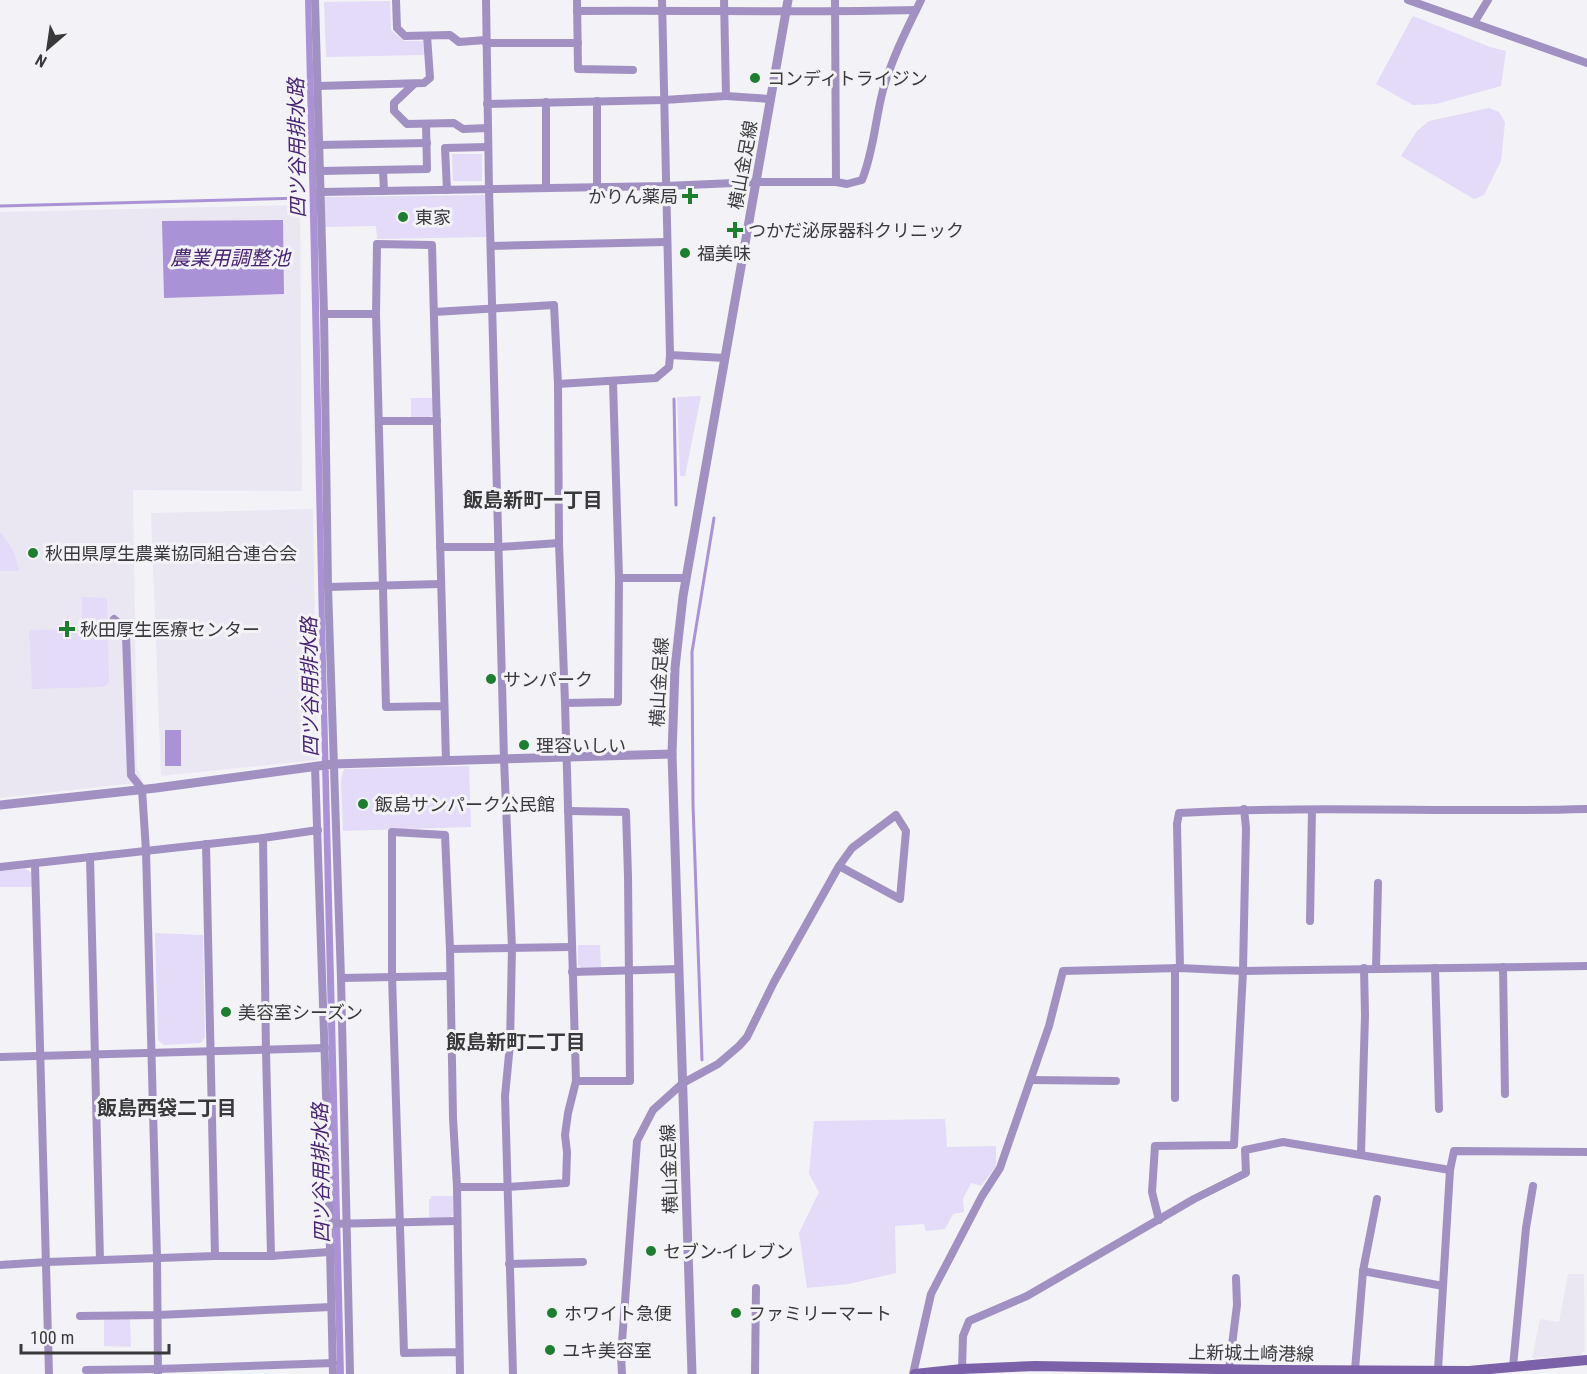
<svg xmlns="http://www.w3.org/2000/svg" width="1587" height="1374" font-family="'Roboto Condensed','Noto Sans JP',sans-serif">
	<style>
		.built { fill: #ebe7f2 }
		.green { fill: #e3dbf7 }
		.water { fill: #aa92d6 }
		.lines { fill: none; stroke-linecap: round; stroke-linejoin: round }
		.stream { stroke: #aa92d6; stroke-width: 3 }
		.minor { stroke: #a191c2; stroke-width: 8 }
		.tertiary { stroke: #a191c2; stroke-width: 9 }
		.secondary { stroke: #7b61a7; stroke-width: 10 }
		.poi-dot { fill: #1e7e30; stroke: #f3f2f6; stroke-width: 2 }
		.labels { text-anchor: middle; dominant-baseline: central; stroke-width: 6; stroke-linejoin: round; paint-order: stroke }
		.poi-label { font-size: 18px; fill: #39393b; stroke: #f3f2f6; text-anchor: start }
		.street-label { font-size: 18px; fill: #39393b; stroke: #f3f2f6 }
		.water-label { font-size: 20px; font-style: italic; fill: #472373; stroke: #f3f2f6 }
		.neighbourhood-label { font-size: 20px; font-weight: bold; fill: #39393b; stroke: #f3f2f6 }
	</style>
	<rect width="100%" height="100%" fill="#f3f2f6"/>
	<!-- built -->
	<g class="built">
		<polygon points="300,205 302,491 133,490 137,767 143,783 126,784 0,798 0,212"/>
		<polygon points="313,509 317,760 161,776 151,513"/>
		<polygon points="1568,1274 1584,1274 1585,1350 1579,1356 1532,1358 1540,1319 1559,1322"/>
	</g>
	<!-- green -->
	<g class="green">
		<polygon points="390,1 391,30 404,41 423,41 424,55 326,57 324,2"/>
		<polygon points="1413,16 1490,47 1506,51 1501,86 1436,104 1413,105 1376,84"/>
		<polygon points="1489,108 1499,112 1505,122 1501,161 1484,195 1474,199 1401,156 1417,131 1429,121"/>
		<polygon points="452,154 482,154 482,181 453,181"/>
		<polygon points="486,195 486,237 377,239 376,226 324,227 324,197"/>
		<polygon points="701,396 685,476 680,476 677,397"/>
		<polygon points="411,398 433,398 433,414 429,418 411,418"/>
		<path d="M0 532C11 544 16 555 19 571H0Z"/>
		<polygon points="82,597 107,598 109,681 108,684 102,687 32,689 29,630 82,629"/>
		<polygon points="469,766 471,827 343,831 341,779 344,769"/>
		<polygon points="25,869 32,873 32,887 0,887 0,871"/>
		<polygon points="155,933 203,935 205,1037 201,1043 164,1045 158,1040"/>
		<polygon points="578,945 600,945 601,968 582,969 578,965"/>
		<polygon points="945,1119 947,1147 996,1146 996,1166 981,1186 971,1183 963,1199 964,1212 953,1214 945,1229 926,1231 924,1224 895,1226 896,1273 849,1284 807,1288 799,1233 819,1192 809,1174 814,1121"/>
		<polygon points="431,1196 453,1196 453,1215 450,1218 429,1218 429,1199 431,1199"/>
		<polygon points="104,1319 130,1319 131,1347 104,1346"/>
	</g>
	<!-- water -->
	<g class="water">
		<path d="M305 0H311L317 196 325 624 344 1374H337V1366C324 911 316 455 305 0Z"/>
		<polygon points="283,220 284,294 164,298 162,221"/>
		<rect x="165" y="730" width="16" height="36"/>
	</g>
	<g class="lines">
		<!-- stream -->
		<g class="stream">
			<polyline points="0,206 303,198"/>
			<polyline points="674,399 676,505"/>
			<polyline points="702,1060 693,805 692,652 714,518"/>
		</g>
		<!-- minor -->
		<g class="minor">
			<polyline points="315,0 324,314 328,587 341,978 350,1374"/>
			<polyline points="396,0 397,28 405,36 450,35 459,42 486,40"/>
			<polyline points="486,0 489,189 504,759 512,948 510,1044 505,1096 513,1374"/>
			<polyline points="577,0 578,69 633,70"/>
			<polyline points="724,0 726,96 771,99"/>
			<polyline points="1408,0 1587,63"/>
			<path d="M577 11C690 10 803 13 916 10"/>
			<polyline points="1474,23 1488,0"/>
			<polyline points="486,43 578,43"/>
			<polyline points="414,84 394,103 394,111 407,124 454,123 463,129 488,128"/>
			<polyline points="318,86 424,83 430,78 427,36"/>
			<polyline points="597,101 597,186"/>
			<polyline points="546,102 546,188"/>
			<polyline points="487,104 664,100 726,96"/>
			<polyline points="319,145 427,143"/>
			<polyline points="383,170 384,191"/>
			<polyline points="320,171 427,169 426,124"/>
			<path d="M836 182 847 184 862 180C874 150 875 120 883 90 892 58 907 29 921 0"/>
			<polyline points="447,190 445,148 488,147"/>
			<polyline points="320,192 665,186 757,182 836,182 835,0"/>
			<polyline points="491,246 666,242"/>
			<polyline points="434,312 554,305 558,384 559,543 565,703 576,1081 568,1113 565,1135 567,1152 566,1183 508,1187 457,1187"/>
			<polyline points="324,314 376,314"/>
			<polyline points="670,355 725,358"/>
			<polyline points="558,384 656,378 669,367 670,355 662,0"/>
			<polyline points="379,421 437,421"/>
			<polyline points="440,547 500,547 559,543"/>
			<polyline points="619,578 686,578"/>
			<polyline points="328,587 440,584"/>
			<polyline points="114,619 123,627 126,636 131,775 142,789 146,851 157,1258 158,1374"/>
			<polyline points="565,703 618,702 619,578 613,382"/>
			<polyline points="444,706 386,707 376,314 377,244 432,245 446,761"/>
			<polyline points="315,766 327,1124 333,1374"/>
			<polyline points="568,811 626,812 628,876 630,1081 576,1081"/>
			<polyline points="263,838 266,1051 271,1256"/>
			<polyline points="206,844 215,1256"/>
			<polyline points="90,857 100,1260"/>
			<polyline points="35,864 49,1374"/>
			<polyline points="0,867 263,838 318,830"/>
			<polyline points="1310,921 1312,810"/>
			<polyline points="450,949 571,947"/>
			<polyline points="1503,967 1505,1094"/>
			<path d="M1180 968 1177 824 1179 813C1315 805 1451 813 1587 809"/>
			<polyline points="1376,968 1378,883"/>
			<polyline points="1435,968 1439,1109"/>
			<polyline points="572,972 679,969"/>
			<polyline points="341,978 449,976"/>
			<polyline points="0,1057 325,1048"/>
			<polyline points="1031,1080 1116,1081"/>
			<polyline points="1175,1098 1175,968"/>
			<polyline points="1361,1155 1365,1015 1364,968"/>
			<polyline points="1159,1220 1152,1192 1155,1146 1234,1145 1243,971 1246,828 1244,809"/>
			<polyline points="330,1224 457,1221"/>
			<polyline points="509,1264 583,1262"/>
			<polyline points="0,1265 47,1262 215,1256 271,1256 329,1252"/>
			<polyline points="1363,1271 1377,1199"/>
			<polyline points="80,1316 158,1315 331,1307"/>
			<polyline points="459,1352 404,1353 392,976 392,832 445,835 450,949 453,1118 457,1187 460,1374"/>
			<polyline points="1513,1367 1526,1228 1533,1186"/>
			<polyline points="962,1369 963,1336 969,1321 1027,1296 1194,1199 1246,1173 1245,1150 1283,1142 1450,1170"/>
			<polyline points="1229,1369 1237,1305 1236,1278"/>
			<polyline points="86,1370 158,1369 333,1363"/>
			<polyline points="1355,1370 1363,1271 1443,1286"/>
			<polyline points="1438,1370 1450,1170 1454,1151 1587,1152"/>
			<polyline points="622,1374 621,1355 637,1141 653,1110 683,1083 718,1064 739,1046 747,1037 774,982 839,866 852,848 896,815 906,831 900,899 839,866"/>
			<polyline points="755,1374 756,1288"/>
			<polyline points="913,1374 931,1294 982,1196 1000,1168 1049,1026 1063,971 1180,968 1243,971 1587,966"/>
		</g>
		<!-- tertiary -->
		<g class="tertiary">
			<polyline points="0,805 156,788 333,764 672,754"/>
			<polyline points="692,1374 672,754 675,668 683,596 788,0"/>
		</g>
		<!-- secondary -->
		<polyline class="secondary" points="915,1374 962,1369 1035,1366 1277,1370 1469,1371 1587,1360"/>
	</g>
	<!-- markers -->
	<g class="poi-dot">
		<circle cx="755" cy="78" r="6"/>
		<path d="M687 187h6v6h6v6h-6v6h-6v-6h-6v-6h6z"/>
		<circle cx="403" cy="217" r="6"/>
		<path d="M732 221h6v6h6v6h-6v6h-6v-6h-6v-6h6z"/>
		<circle cx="685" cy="253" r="6"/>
		<circle cx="33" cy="553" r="6"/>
		<path d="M64 620h6v6h6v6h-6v6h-6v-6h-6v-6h6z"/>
		<circle cx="491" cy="679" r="6"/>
		<circle cx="524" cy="745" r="6"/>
		<circle cx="363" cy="804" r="6"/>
		<circle cx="226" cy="1012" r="6"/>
		<circle cx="651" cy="1251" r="6"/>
		<circle cx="552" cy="1313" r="6"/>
		<circle cx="736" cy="1313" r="6"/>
		<circle cx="550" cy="1350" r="6"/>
	</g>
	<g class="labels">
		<!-- poi labels -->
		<g class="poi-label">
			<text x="767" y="78">コンディトライジン</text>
			<text x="678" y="196" text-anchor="end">かりん薬局</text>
			<text x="415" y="217">東家</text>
			<text x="748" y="230">つかだ泌尿器科クリニック</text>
			<text x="697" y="253">福美味</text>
			<text x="45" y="553">秋田県厚生農業協同組合連合会</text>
			<text x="80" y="629">秋田厚生医療センター</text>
			<text x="503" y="679">サンパーク</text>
			<text x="536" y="745">理容いしい</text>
			<text x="375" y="804">飯島サンパーク公民館</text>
			<text x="238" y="1012">美容室シーズン</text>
			<text x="663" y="1251">セブン-イレブン</text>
			<text x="564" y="1313">ホワイト急便</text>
			<text x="748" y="1313">ファミリーマート</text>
			<text x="562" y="1350">ユキ美容室</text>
		</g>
		<!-- street labels -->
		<g class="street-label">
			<text transform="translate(743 165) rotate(-80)">横山金足線</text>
			<text transform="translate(659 682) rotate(-87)">横山金足線</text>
			<text transform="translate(669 1169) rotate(-92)">横山金足線</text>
			<text transform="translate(1251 1353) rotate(1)">上新城土崎港線</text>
		</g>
		<!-- water labels -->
		<g class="water-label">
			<text transform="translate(297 148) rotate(-91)">四ツ谷用排水路</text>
			<text x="230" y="258">農業用調整池</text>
			<text transform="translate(310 687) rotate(-91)">四ツ谷用排水路</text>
			<text transform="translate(321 1173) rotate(-91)">四ツ谷用排水路</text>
		</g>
		<!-- neighbourhood labels -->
		<g class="neighbourhood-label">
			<text x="533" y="500">飯島新町一丁目</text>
			<text x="516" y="1042">飯島新町二丁目</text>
			<text x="167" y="1108">飯島西袋二丁目</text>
		</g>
	</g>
	<!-- north arrow -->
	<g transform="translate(48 48) rotate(209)" stroke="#f3f2f6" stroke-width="4.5" paint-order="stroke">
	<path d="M0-4.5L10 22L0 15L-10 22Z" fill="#39393b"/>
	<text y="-9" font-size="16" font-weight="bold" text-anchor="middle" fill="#39393b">N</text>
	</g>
	<!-- scale -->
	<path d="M21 1344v9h148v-9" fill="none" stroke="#39393b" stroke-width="3"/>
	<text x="30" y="1344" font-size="18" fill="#39393b" stroke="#f3f2f6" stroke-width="4.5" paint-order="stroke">100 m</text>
</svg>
